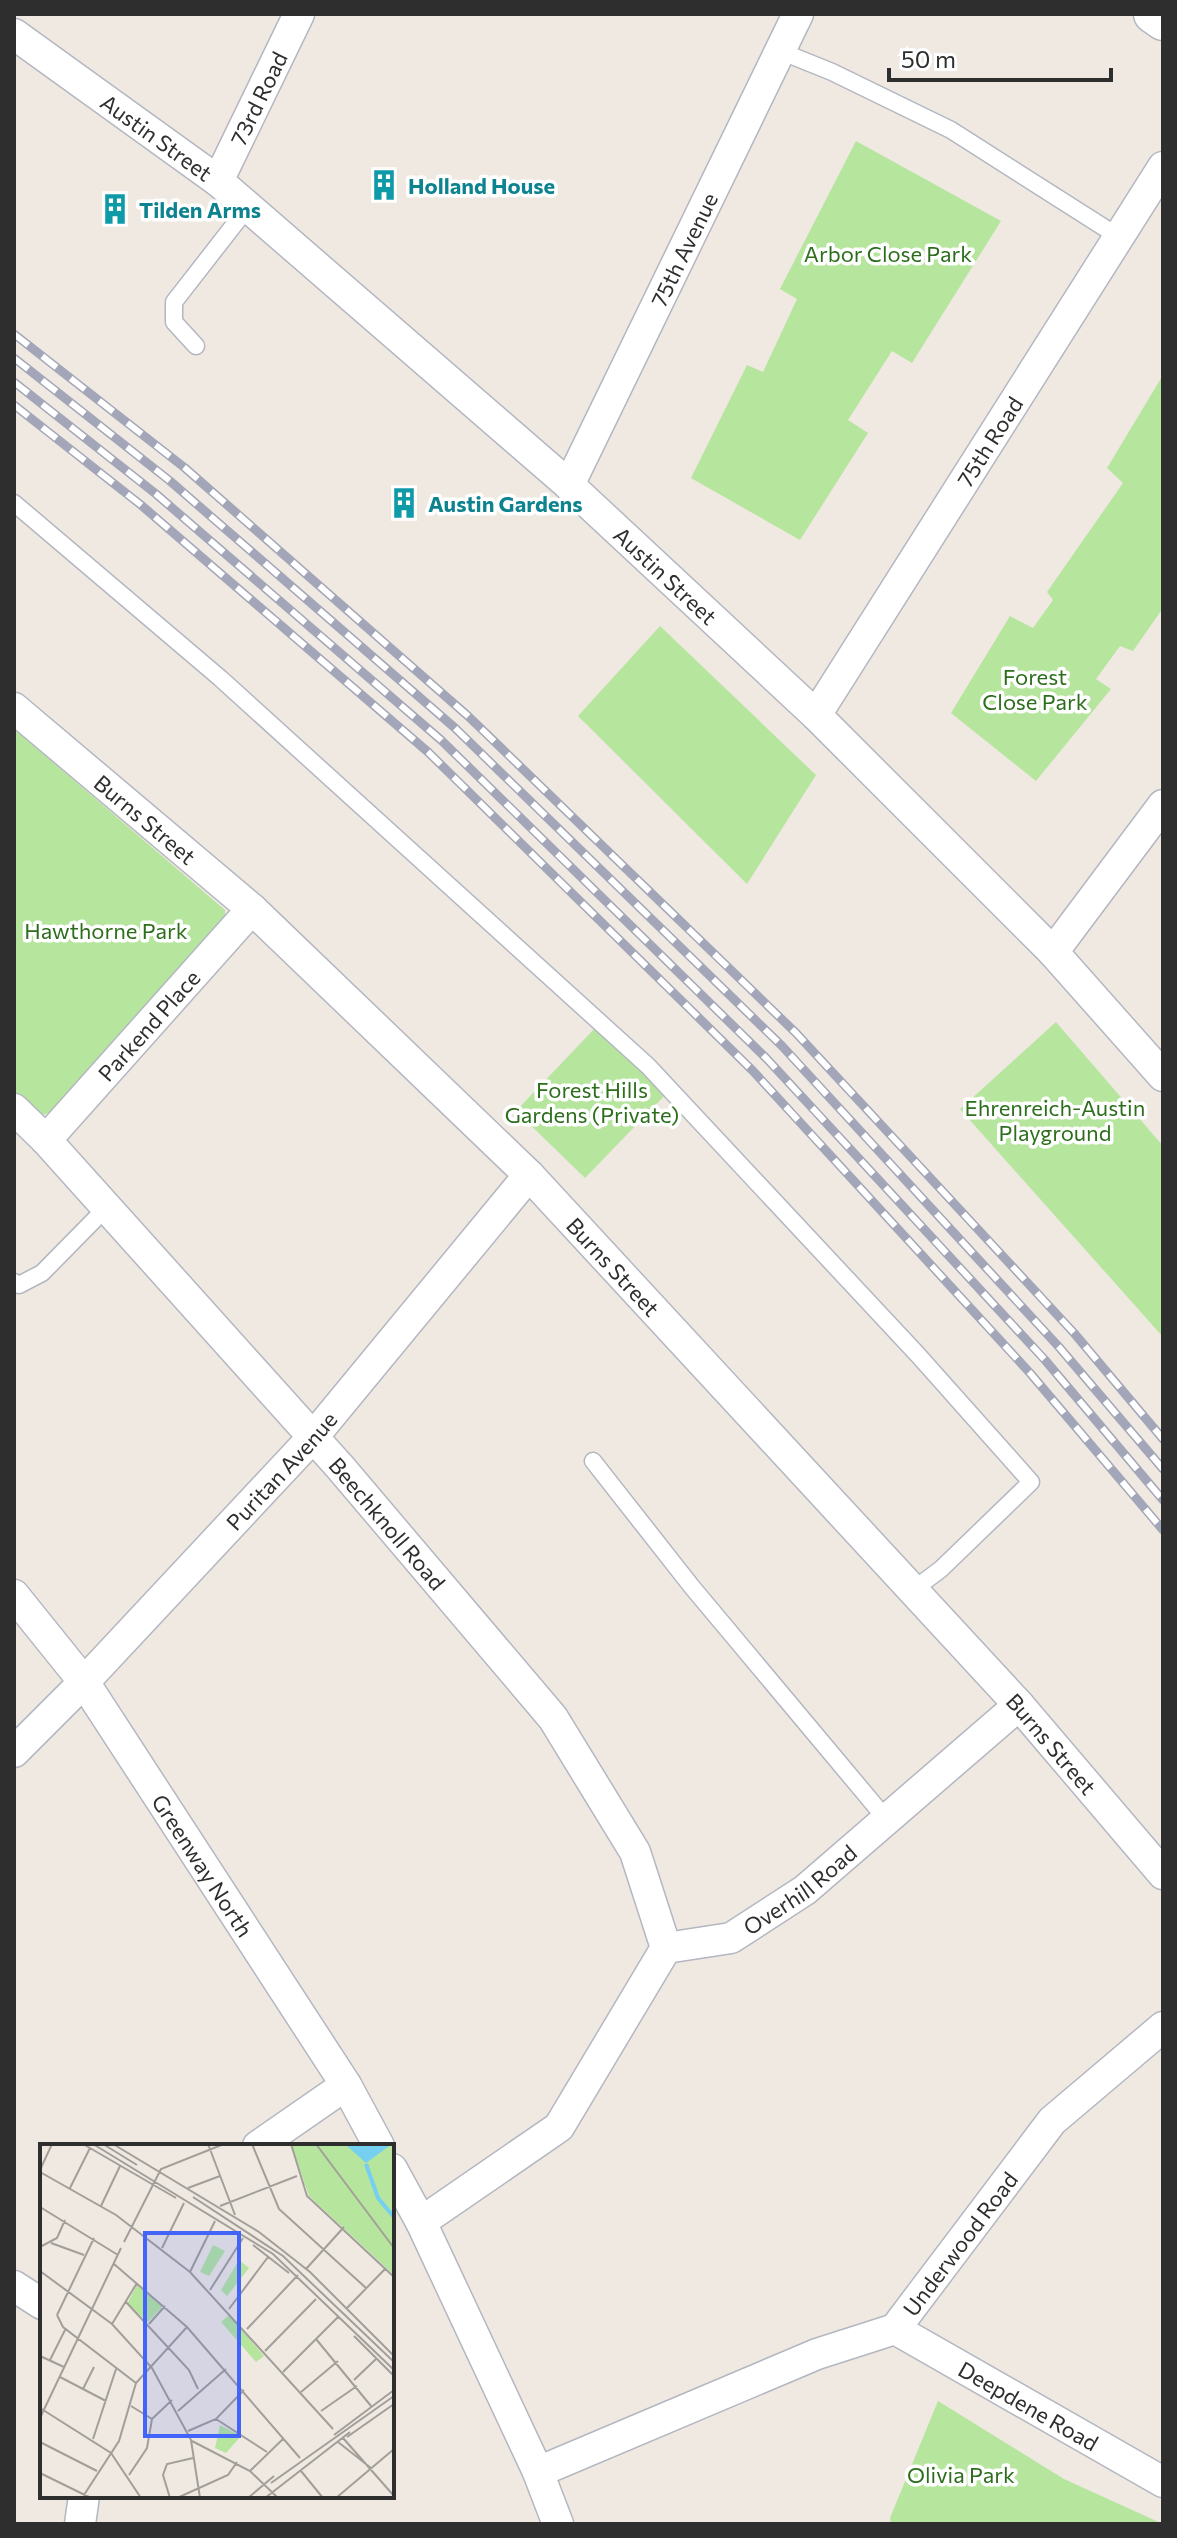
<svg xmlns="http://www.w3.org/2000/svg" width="1177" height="2538" font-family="Commissioner,sans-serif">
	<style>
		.green { fill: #b6e59e }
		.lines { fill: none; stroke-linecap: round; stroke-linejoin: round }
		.service-casing { stroke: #b4b7c1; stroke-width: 19 }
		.minor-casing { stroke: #b4b7c1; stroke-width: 33 }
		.tertiary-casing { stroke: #b4b7c1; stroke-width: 41 }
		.service { stroke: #fff; stroke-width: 16 }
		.minor { stroke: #fff; stroke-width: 30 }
		.tertiary { stroke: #fff; stroke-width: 38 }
		.rail-casing { stroke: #a3a6b8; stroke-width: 9 }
		.rail { stroke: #fff; stroke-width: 6; stroke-dasharray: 18; stroke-linecap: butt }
		.labels { text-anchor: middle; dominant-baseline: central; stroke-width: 7; stroke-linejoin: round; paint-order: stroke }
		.street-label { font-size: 22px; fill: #2e2e2e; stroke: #fff }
		.culture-label { font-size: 22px; font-weight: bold; fill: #0d838f; stroke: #fff; text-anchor: start }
		.park-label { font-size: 22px; fill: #2c6e1b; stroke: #fff }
		.inset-river { fill: none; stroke: #75cff0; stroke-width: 4 }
		.inset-road { fill: none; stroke: #a29e99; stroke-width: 2 }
		.view { fill: #4264fb; fill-opacity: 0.15; stroke: #4264fb; stroke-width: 4 }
		.inset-edge { fill: none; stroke: #2e2e2e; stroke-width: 4 }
	</style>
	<rect width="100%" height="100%" fill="#efe9e1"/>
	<!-- green -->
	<g class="green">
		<polygon points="856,141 1001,221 912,363 892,351 848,420 868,433 800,540 691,478 747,365 763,372 797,299 780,289"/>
		<polygon points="1163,375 1163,608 1133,651 1120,646 1096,679 1111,689 1036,781 951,713 1010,616 1033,628 1053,600 1047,592 1123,483 1107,468"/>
		<polygon points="660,626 816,775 747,884 578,716"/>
		<polygon points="14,729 225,910 225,919 57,1110 40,1116 14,1091"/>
		<polygon points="1056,1022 1163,1146 1163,1337 960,1109"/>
		<polygon points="598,1025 668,1092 585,1178 516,1111"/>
		<polygon points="938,2401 1064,2479 1163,2524 891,2524 890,2518"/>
	</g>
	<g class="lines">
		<defs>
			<g id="service">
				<polyline points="780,51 832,72 951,130 1119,237"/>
				<polyline points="196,346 174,322 174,302 248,207"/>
				<polyline points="14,503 220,678 648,1066 918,1355 1031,1482 941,1569 913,1590"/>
				<polyline points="14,1282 19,1285 42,1273 107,1207"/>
				<polyline points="593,1461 692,1587 887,1820"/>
			</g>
			<g id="minor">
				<path id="s1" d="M14 34 218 181 569 485 816 715 1053 952 1163 1076"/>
				<path id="s2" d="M218 181 299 14"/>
				<path id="s3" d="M569 485 798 14"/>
				<path id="s4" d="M14 708 252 909 529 1175 1019 1705 1163 1874"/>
				<path id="s5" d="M816 715 1163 167"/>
				<polyline points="1053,952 1163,805"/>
				<path id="s6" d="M14 1109 46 1140 340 1467 553 1718 635 1852 666 1948"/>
				<path id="s7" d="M46 1140 252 909"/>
				<path id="s8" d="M14 1595 84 1682 346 2085 379 2146"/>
				<path id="s9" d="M14 1752 84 1682 313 1437 529 1175"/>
				<polyline points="258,2146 346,2085"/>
				<polyline points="392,2169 421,2222 538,2472 558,2524"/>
				<path id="s10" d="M421 2222 559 2127 666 1948 731 1938 805 1890 1019 1705"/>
				<polyline points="14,2286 42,2304"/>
				<path id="s11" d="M895 2329 1163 2482"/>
				<path id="s12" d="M538 2472 817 2354 895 2329 1052 2121 1163 2027"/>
				<polyline points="80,2524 84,2496"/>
			</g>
			<polyline id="tertiary" points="1153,14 1163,21"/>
		</defs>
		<!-- service casing -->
		<use href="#service" class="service-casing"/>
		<!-- minor casing -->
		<use href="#minor" class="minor-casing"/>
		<!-- tertiary casing -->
		<use href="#tertiary" class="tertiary-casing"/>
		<!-- service -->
		<use href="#service" class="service"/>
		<!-- minor -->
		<use href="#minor" class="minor"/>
		<!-- tertiary -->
		<use href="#tertiary" class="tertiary"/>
		<defs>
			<g id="rail">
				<polyline points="14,334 185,468 468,716 796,1033 1074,1333 1163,1439"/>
				<polyline points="14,358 170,481 455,728 782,1046 1059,1347 1163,1469"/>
				<polyline points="14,382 156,494 441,740 767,1059 1045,1360 1163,1500"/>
				<polyline points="14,405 141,505 428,752 753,1071 1030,1373 1163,1530"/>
			</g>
		</defs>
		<!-- rail casing -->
		<use href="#rail" class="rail-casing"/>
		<!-- rail -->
		<use href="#rail" class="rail"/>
	</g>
	<!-- icons -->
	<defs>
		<symbol id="building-bare" viewBox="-9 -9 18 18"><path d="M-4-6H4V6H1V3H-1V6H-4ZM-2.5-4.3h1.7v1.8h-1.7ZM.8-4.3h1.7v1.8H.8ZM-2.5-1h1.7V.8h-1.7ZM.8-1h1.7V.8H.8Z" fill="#0f9aa8" stroke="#fff" stroke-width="2.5" paint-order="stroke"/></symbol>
	</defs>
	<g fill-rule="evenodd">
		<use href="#building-bare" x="362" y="163" width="44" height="44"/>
		<use href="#building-bare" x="93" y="187" width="44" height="44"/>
		<use href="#building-bare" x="382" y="481" width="44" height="44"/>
	</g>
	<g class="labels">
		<!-- street labels -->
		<g class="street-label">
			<text stroke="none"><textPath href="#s2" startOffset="92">73rd Road</textPath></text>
			<text stroke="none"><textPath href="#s1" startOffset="176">Austin Street</textPath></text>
			<text stroke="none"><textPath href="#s3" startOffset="262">75th Avenue</textPath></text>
			<text stroke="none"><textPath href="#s5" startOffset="324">75th Road</textPath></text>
			<text stroke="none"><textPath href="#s1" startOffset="848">Austin Street</textPath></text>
			<text stroke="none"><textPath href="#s4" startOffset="172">Burns Street</textPath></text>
			<text stroke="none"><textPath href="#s7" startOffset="154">Parkend Place</textPath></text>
			<text stroke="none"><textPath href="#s4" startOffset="820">Burns Street</textPath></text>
			<text stroke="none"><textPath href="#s9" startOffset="388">Puritan Avenue</textPath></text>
			<text stroke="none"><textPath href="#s6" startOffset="558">Beechknoll Road</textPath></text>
			<text stroke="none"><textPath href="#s4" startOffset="1468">Burns Street</textPath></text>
			<text stroke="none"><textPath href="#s8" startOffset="330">Greenway North</textPath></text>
			<text stroke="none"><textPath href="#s10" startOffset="526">Overhill Road</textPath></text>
			<text stroke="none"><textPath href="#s12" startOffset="492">Underwood Road</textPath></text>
			<text stroke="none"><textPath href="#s11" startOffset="154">Deepdene Road</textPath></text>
		</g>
		<!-- culture labels -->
		<g class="culture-label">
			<text x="408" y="185">Holland House</text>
			<text x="139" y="209">Tilden Arms</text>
			<text x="428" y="503">Austin Gardens</text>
		</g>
		<!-- park labels -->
		<g class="park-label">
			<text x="888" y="253">Arbor Close Park</text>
			<text x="1035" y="676">Forest<tspan x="1035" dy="25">Close Park</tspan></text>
			<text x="106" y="930">Hawthorne Park</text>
			<text x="592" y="1089">Forest Hills<tspan x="592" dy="25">Gardens (Private)</tspan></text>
			<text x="1055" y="1107">Ehrenreich-Austin<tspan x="1055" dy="25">Playground</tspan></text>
			<text x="961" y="2474">Olivia Park</text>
		</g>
	</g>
	<!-- overview -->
	<g transform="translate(40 2144)">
		<rect width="354" height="354" fill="#efe9e1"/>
		<path d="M251 0H354V131L269 52ZM173 101 185 107 169 132 160 128ZM199 116 209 124 187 152 181 146ZM97 141 123 162 108 178 87 160ZM189 171 224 212 216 218 181 178ZM180 281 201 292 186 309 175 304Z" fill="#b6e59e"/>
		<path d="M305 0H352L326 19Z" fill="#75cff0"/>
		<path class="inset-river" d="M326 20 338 54 354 73"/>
		<path class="inset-road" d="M43 0 136 54M53 0 233 110 354 226M63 0 97 21M73 0 219 88 270 128 354 212M168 0 195 71M212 0 239 65 326 144M251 0 267 52 354 133M276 0 354 104M0 26 12 0M0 28 76 71 150 128 293 285M30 44 50 4M148 44 180 32M153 53 243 112 354 218M61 62 80 22M180 62 257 32M0 63 78 111M84 98 121 25 184 0M11 99 44 111M213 101 249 129M0 103 17 94 25 76M122 104 144 59M74 120 147 183 260 314M266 125 304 83M0 127 72 180 112 224 151 296 160 354M150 128 175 77M170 146 203 94M86 158 149 226 158 245M189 165 228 113M306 165 346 124M17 171 23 183 96 239M17 171 54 94M72 180 97 139M109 180 125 162M207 185 258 131M314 192 354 232M276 195 331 262M225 207 276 155M0 212 24 223M10 216 26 184M243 228 299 172M20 233 66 257M314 236 336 215M43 245 54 223M261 248 298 217M91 262 112 275M0 264 71 309 101 354M138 267 186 225M281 267 317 242M0 274 81 104M112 275 132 256M176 275 227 308M148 287 176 275 204 246M294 291 354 246M307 293 354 260M303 294 354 352M53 295 76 225M152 297 210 327 238 354M0 298 57 327M298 298 331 324M210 327 244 294M261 327 283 354M0 329 51 354M89 331 107 304 112 275M231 339 354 252M42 354 79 297 96 239 147 183M130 354 123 331 127 320 153 314M137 354 188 331 197 318M208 354 234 332M225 354 310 288M296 354 354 305"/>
		<path class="view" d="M105 89H199V292H105Z"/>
		<rect width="354" height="354" class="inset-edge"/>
	</g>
	<!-- border -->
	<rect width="1177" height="2538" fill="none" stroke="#2e2e2e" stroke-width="32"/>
	<!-- scale -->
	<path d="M889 68v12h222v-12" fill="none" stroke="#2e2e2e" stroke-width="4"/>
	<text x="901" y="68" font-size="24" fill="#2e2e2e" stroke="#ffffff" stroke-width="6" paint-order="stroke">50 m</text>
</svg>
